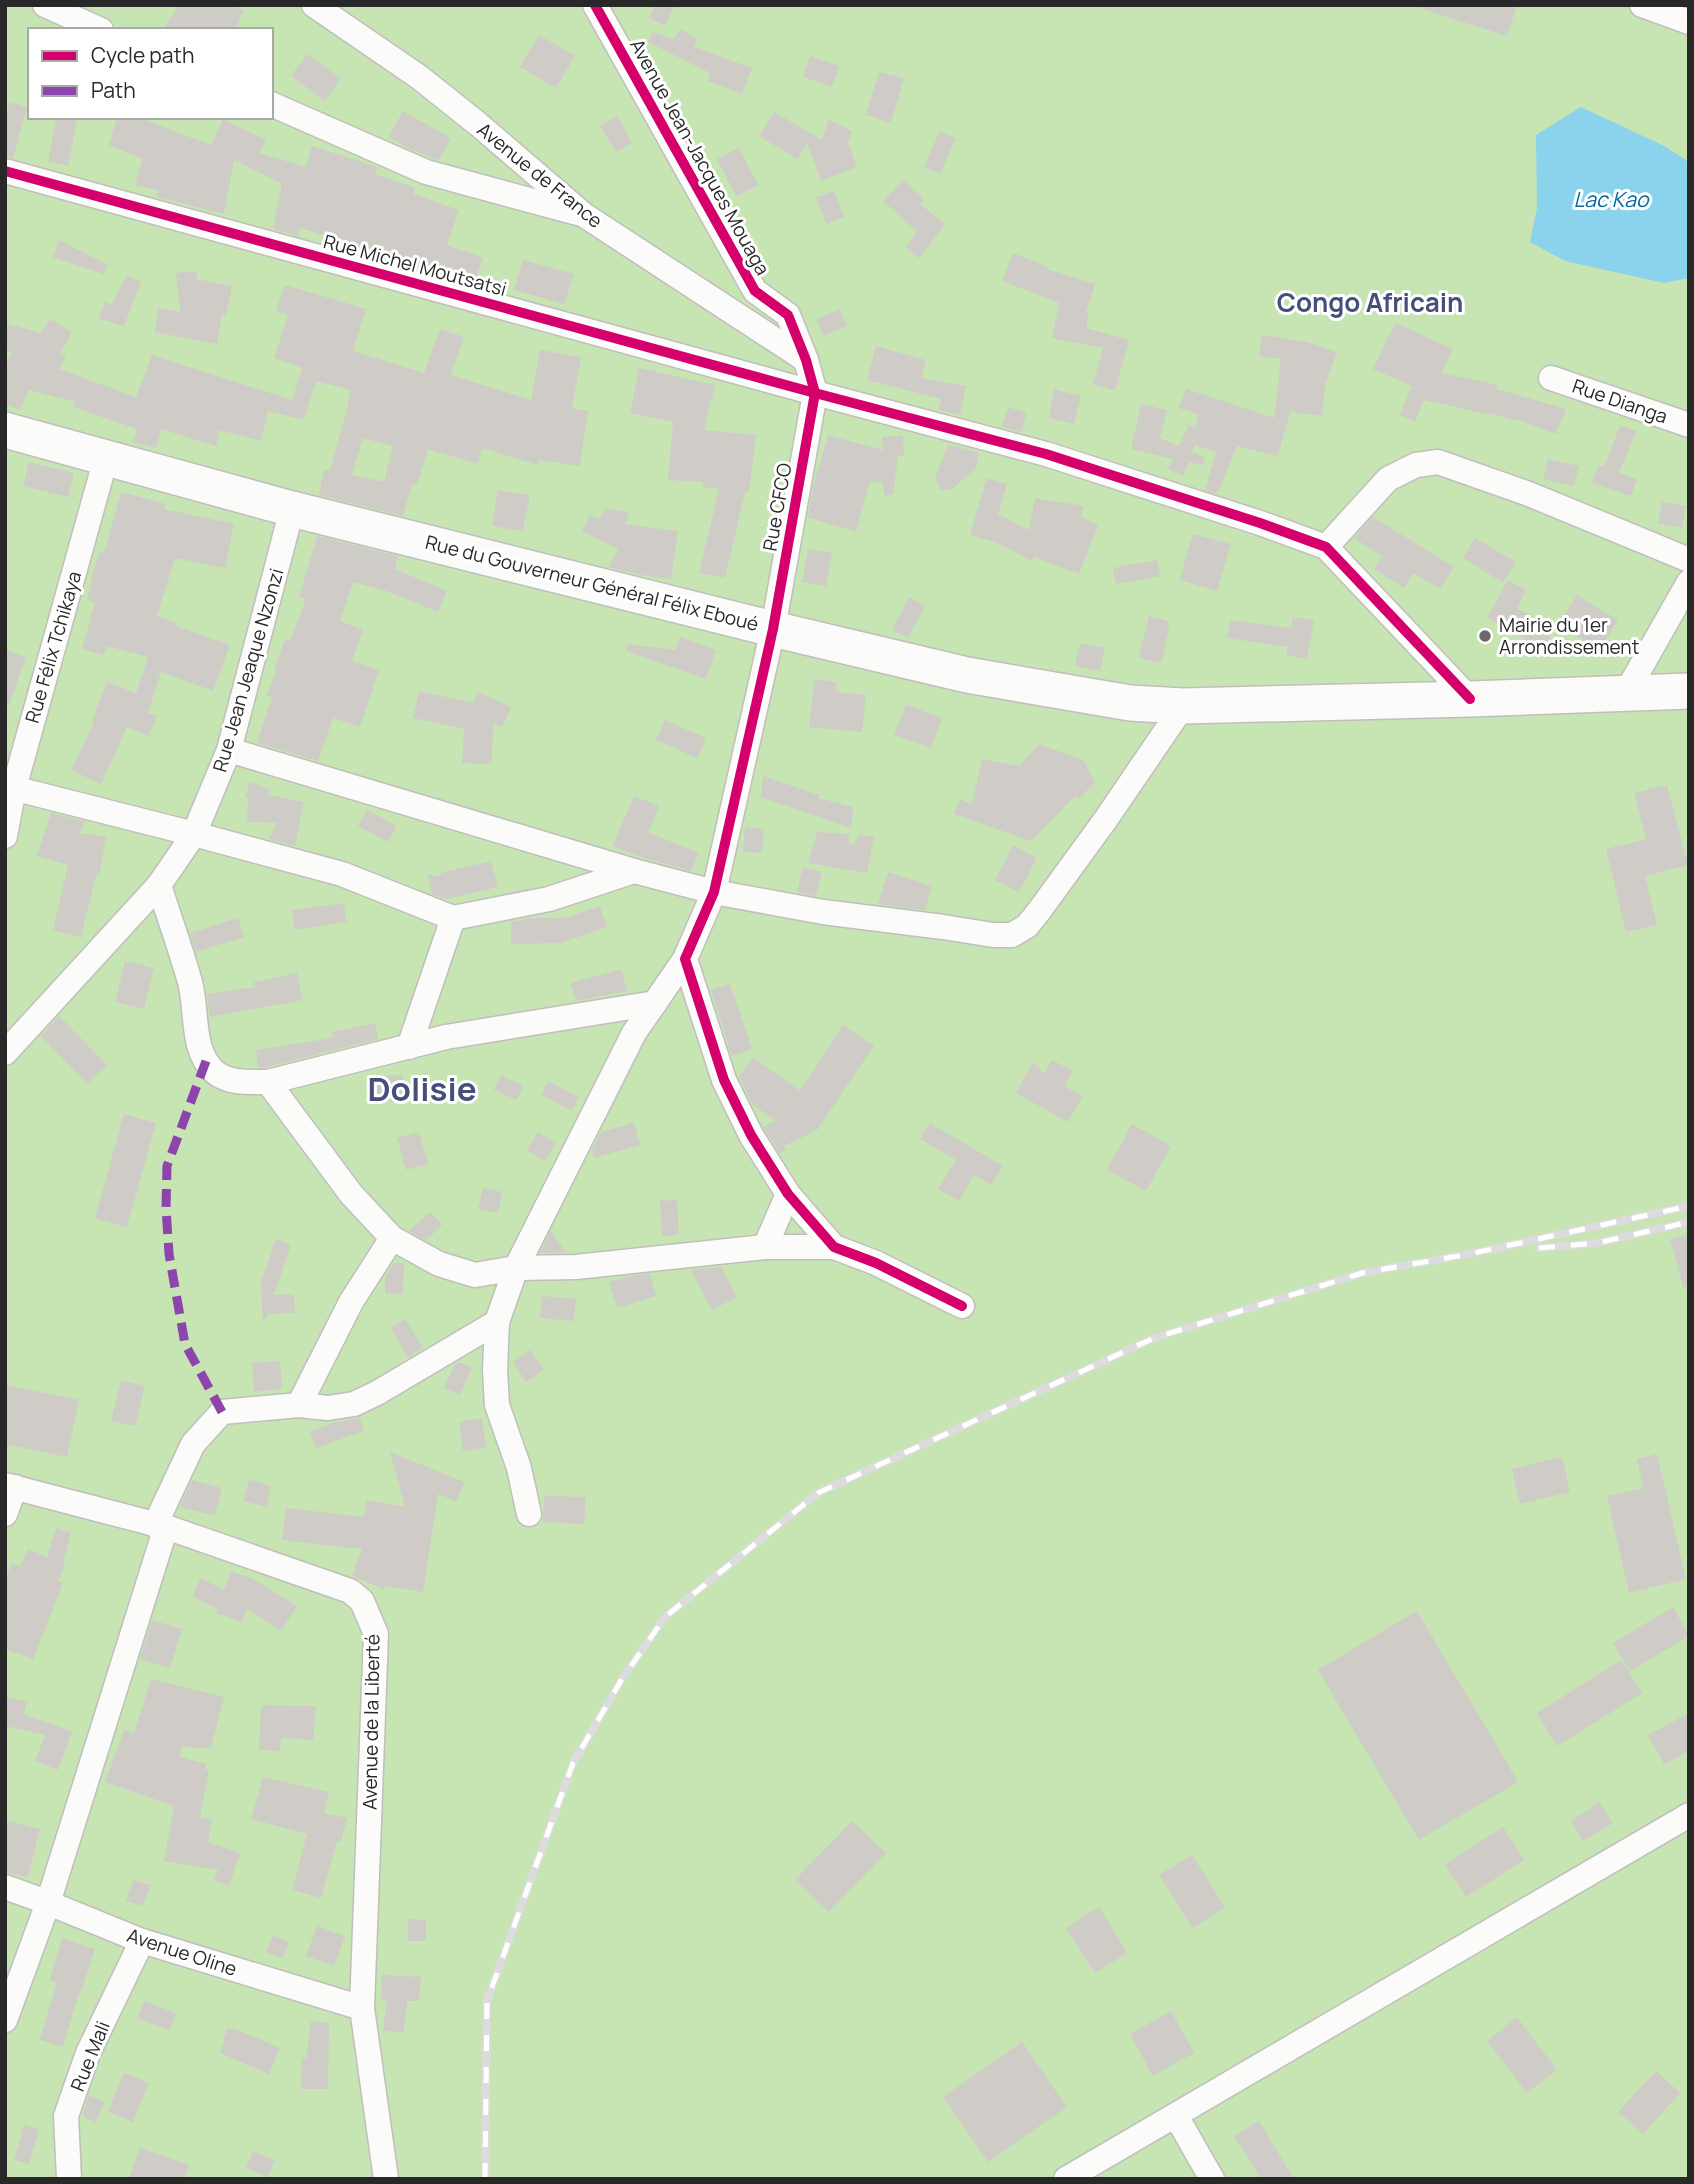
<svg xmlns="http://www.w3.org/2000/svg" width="1694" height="2184" font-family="Manrope,sans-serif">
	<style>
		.green { fill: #c7e4b3; fill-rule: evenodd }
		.water { fill: #8bd3ed }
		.building { fill: #cfccc8; fill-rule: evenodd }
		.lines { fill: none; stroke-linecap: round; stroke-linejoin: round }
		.street-casing { stroke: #c0bebe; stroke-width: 27 }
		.secondary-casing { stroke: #c0bebe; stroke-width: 38 }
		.street { stroke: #fbfbfa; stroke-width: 24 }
		.secondary { stroke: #fbfbfa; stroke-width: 35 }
		.rail-casing { stroke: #dcdcde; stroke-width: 8 }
		.rail { stroke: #fff; stroke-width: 5; stroke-dasharray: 16; stroke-linecap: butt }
		.quiet { stroke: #8e44ad; stroke-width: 9; stroke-dasharray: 18 9; stroke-linecap: butt }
		.cycleway-casing { stroke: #fff; stroke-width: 15 }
		.cycleway { stroke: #d6006c; stroke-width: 10 }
		.poi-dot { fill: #6b6967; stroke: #fff; stroke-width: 2.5 }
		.labels { text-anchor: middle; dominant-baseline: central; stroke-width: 6; stroke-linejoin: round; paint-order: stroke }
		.street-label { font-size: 19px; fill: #282828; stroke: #fff }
		.poi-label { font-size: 19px; fill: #282828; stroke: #fff; text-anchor: start }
		.water-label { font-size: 21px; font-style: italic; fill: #07679d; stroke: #fff }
		.district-label { font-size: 26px; font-weight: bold; fill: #464f7a; stroke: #fff }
		.town-label { font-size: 33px; font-weight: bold; fill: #464f7a; stroke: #fff }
	</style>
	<rect width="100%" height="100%" fill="#e7e2dc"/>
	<!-- green -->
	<path class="green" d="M5 5H1689V2179H5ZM30 30H271V117H30Z"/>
	<!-- water -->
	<polygon class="water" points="1581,107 1664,146 1689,162 1689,278 1664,283 1565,261 1530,242 1537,208 1536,135"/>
	<!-- building -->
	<g class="building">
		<polygon points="179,5 232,5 244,11 235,30 163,30"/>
		<polygon points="655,5 675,5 665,26 649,18"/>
		<polygon points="1423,5 1517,5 1507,36 1422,9"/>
		<polygon points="680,29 698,39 694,47 752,68 742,94 707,81 710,73 648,42 653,32 674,39"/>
		<polygon points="539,35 575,56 556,88 520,67"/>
		<polygon points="307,54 341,79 325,101 291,76"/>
		<polygon points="810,56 839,66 832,87 803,77"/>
		<polygon points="879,72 904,78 891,123 866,115"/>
		<polygon points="10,102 27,107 13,158 5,157 5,119"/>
		<polygon points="403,111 451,138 439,160 412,150 389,137"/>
		<polygon points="774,112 822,140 829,120 845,127 852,132 848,142 857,167 821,181 807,143 797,159 759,136"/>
		<polygon points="617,116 632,143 616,152 600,126"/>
		<polygon points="57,117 77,121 68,166 48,162"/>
		<polygon points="117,117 138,117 211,145 223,119 266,140 260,153 306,167 312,146 377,167 375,174 415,188 413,194 459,210 447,245 483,258 474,283 431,269 430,271 378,251 300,228 298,236 273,229 282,184 234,160 224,214 157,197 159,191 135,185 142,159 109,145"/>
		<polygon points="940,131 956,138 940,174 924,167"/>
		<polygon points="739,148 758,185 736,196 717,159"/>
		<polygon points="903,180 924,199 920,204 945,224 919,258 905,247 917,232 883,201"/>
		<polygon points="834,191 844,217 826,224 816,197"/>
		<polygon points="59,240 108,265 104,274 53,257"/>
		<polygon points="1013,253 1048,267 1047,269 1095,284 1086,313 1089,313 1086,328 1129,340 1115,391 1093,384 1103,348 1052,338 1059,303 1002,281"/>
		<polygon points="523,260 574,274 564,304 514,290"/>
		<polygon points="196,271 197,279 232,286 226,315 222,315 217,344 154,332 159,308 180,312 176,273"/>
		<polygon points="127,275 141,282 124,326 99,319 105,301 112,304"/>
		<path d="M285 285 366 309 353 351 424 373 440 329 464 337 451 375 531 400 540 350 581 357 572 408 588 411 580 466 540 460 538 465 482 448 478 464 428 449 417 485 412 484 403 516 319 495 324 469 330 471 349 401H348L350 390 316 381 304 420 268 411 261 441 219 430 216 446 161 429 156 448 133 442 137 429 73 407 75 402 29 390 20 410 5 404V369L12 352 5 350V323L41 333 50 319 72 332 60 353 66 357 58 369 136 397 152 355 292 400 302 368 274 358 288 315 276 311ZM363 438 393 446 384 482 352 475Z"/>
		<polygon points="840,309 847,326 824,336 816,319"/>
		<polygon points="1395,323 1453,349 1441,373 1498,385 1497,389 1566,409 1556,434 1517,419 1517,421 1491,413 1491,415 1424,400 1415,422 1400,415 1412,386 1373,369"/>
		<polygon points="1262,335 1307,342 1337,352 1326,382 1322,416 1290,412 1278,456 1237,446 1217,494 1205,490 1216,452 1195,445 1192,452 1205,458 1203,465 1189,462 1183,476 1168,469 1173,459 1131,449 1141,404 1167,410 1160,438 1179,446 1189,425 1195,428 1198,414 1179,408 1186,389 1274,418 1281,359 1259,356"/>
		<polygon points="876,346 926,360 921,378 966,386 960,415 938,410 941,399 867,380"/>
		<polygon points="639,368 715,385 704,430 756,435 749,492 745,492 725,578 699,573 719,489 702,487 703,482 668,480 673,422 630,413"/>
		<polygon points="1054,389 1081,396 1074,424 1049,418"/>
		<polygon points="1008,407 1027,413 1022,432 1002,427"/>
		<polygon points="1620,426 1636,431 1619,473 1637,479 1631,496 1592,483 1598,465 1604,467"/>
		<polygon points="828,435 883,450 882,437 903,436 904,456 898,456 893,495 884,495 883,483 870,481 856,531 808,518 813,487"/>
		<polygon points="948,445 979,452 976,468 952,489 946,490 940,489 935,478"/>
		<polygon points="1548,459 1579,466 1574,486 1543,479"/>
		<polygon points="29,462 74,473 68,497 23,486"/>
		<polygon points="987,478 1007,484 998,514 1029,530 1035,498 1084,506 1081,516 1098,526 1079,574 1034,557 1032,561 995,542 970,535"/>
		<polygon points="498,490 530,495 523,531 492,526"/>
		<polygon points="121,492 166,504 164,509 234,524 225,568 175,558 157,616 177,623 176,626 230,645 213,691 161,672 148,713 157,716 149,736 127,727 101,784 71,770 94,722 92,721 107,682 136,693 148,657 107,646 104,655 82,649 95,603 87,601 93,573 100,551 104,553"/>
		<polygon points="1662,502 1686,506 1682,528 1658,523"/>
		<polygon points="605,508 630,513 625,524 678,531 671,579 640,575 609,567 618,549 582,531 590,515 600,519"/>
		<polygon points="1373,517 1454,567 1440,589 1413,573 1404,588 1374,569 1382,556 1354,538"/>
		<polygon points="1193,534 1231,544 1217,591 1180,580 1187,554 1190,554 1187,553"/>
		<polygon points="317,536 398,556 395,569 447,591 438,612 386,591 353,582 340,621 363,630 352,661 379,670 360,727 333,718 318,761 257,743 272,697 267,696 276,670 274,669 285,639 290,641 306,599 299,597"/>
		<polygon points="1475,538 1516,562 1503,583 1463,558"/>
		<polygon points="808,549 832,553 826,586 802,582"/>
		<polygon points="1157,560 1160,576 1116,584 1113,568"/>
		<polygon points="1508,580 1526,590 1517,608 1554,628 1543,649 1487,618"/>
		<polygon points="1577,595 1618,620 1599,650 1558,624"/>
		<polygon points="909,597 925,606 908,638 892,630"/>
		<polygon points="1149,616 1168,621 1169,629 1161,663 1139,658"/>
		<polygon points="1293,617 1314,620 1307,659 1286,655 1288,647 1227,638 1230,620 1291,628"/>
		<polygon points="680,637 716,650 706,679 626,651 628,644 675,650"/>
		<polygon points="1080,643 1105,648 1100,671 1075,666"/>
		<polygon points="5,650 26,657 8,708 5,708"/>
		<polygon points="814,679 836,682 837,692 866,695 862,732 809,727"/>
		<polygon points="419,691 473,703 478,692 511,707 502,727 494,723 491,764 462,763 464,729 413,718"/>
		<polygon points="906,705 942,718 931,748 894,735"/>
		<polygon points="665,720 706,738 697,758 656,740"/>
		<polygon points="1039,744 1083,760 1095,782 1079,799 1075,796 1031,841 954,814 960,799 972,804 982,759 1019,766"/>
		<polygon points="763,776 819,795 818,798 853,807 851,828 761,797"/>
		<polygon points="250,782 270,789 268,795 304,802 295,846 269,839 277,823 247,822 248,798 245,797"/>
		<polygon points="1667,785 1688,865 1645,876 1657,925 1626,932 1606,849 1646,839 1634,793"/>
		<polygon points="634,796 659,806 648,832 699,853 691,871 644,858 613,846"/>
		<polygon points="367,810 397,826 388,842 358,826"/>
		<polygon points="51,813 84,821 80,833 106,837 99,876 96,875 81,937 53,930 68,865 37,856"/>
		<polygon points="745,827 764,829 762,853 743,852"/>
		<polygon points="817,832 850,834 849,844 854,845 858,835 874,836 867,873 808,863"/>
		<polygon points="1013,845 1037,858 1019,892 995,880"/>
		<polygon points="491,861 498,887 446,899 432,894 428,874 439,877 441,873"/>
		<polygon points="803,867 822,872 816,896 797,892"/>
		<polygon points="888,872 932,886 925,910 878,904"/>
		<polygon points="344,903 346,922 295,930 292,910"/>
		<polygon points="600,906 607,927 561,943 511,944 511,922 530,918 565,918"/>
		<polygon points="238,918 244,937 196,952 190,933"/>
		<polygon points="125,961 154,968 144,1009 115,1002"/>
		<polygon points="621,969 627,991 576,1001 571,983"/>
		<polygon points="297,973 303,1000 210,1017 207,994 255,987 254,982"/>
		<polygon points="730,984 752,1049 732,1056 711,990"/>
		<polygon points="59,1016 107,1065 87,1084 41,1036"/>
		<polygon points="375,1023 378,1039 266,1067 258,1067 256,1050 333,1038 332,1032"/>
		<polygon points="843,1025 874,1046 817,1130 784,1146 786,1150 780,1153 763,1127 776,1121 752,1104 739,1076 753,1057 800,1091"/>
		<polygon points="1052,1060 1073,1071 1064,1086 1083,1096 1068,1122 1016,1093 1033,1062 1044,1074"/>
		<polygon points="403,1075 404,1101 368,1102 368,1076"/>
		<polygon points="501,1075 523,1086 517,1100 494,1090"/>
		<polygon points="548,1081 579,1097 572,1111 541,1095"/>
		<polygon points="124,1114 156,1123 127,1227 95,1218"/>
		<polygon points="634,1123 640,1145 594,1158 592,1150 601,1132"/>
		<polygon points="930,1123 1003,1166 991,1185 974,1175 959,1201 938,1189 956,1160 920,1139"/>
		<polygon points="1132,1124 1171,1146 1146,1191 1107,1170"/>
		<polygon points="419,1132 428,1164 406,1170 397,1138"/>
		<polygon points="538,1132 556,1144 544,1161 527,1150"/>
		<polygon points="483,1188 502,1192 498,1213 478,1209"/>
		<polygon points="677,1200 679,1235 662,1236 660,1201"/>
		<polygon points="430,1212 442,1225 426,1240 409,1231"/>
		<polygon points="551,1231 566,1252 540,1253"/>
		<polygon points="1689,1234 1689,1286 1683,1287 1670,1239"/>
		<polygon points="276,1239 291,1244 274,1295 294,1294 295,1313 268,1314 263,1323 261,1282"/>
		<polygon points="394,1263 404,1263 403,1293 385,1294 385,1277"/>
		<polygon points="721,1267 737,1297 712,1310 691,1270"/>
		<polygon points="650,1274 656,1296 617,1308 609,1282 630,1276"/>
		<polygon points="542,1296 576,1299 573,1321 540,1318"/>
		<polygon points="405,1319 423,1348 408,1357 391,1328"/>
		<polygon points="530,1350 544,1370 526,1382 513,1362"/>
		<polygon points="280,1361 282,1389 254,1392 252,1363"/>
		<polygon points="459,1362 472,1367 460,1395 444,1388 454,1365"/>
		<polygon points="121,1380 145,1386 135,1426 111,1421"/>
		<polygon points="5,1385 79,1400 67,1457 5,1444"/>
		<polygon points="360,1418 364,1431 316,1448 310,1431 337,1422"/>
		<polygon points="482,1418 486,1447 463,1451 459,1422"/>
		<polygon points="390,1452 465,1482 456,1501 438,1494 423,1592 386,1586 384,1589 352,1576 362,1549 282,1540 286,1508 364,1517 367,1500 405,1507"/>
		<polygon points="1657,1454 1686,1579 1629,1593 1607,1496 1643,1488 1637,1459"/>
		<polygon points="1562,1457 1570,1492 1520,1504 1512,1469"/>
		<polygon points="192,1480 222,1488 215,1516 180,1507"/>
		<polygon points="249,1480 271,1486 266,1507 243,1501"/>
		<polygon points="544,1496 586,1497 584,1524 543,1522"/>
		<polygon points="56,1528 71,1533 63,1564 65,1565 58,1581 63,1583 33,1659 5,1649 5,1579 12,1563 20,1566 28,1549 47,1557"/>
		<polygon points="231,1571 251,1578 297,1606 281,1631 247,1609 242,1622 216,1613 218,1609 192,1596 201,1578 224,1590"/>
		<polygon points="1673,1607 1689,1636 1630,1671 1613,1643"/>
		<polygon points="1417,1611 1518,1782 1419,1840 1318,1670"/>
		<polygon points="152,1620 182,1629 170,1668 140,1659"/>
		<polygon points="1621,1660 1642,1693 1557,1746 1537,1713"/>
		<polygon points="151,1679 224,1697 211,1748 181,1747 180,1757 206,1764 205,1769 209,1770 200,1817 212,1820 208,1842 240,1853 229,1886 214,1881 218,1870 164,1861 174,1806 105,1782 124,1730 134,1733"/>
		<polygon points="5,1697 27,1702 24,1714 72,1732 58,1770 35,1761 45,1735 5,1726"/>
		<polygon points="261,1705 316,1706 313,1740 281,1738 280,1751 259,1750"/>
		<polygon points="1689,1713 1689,1751 1664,1764 1648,1735"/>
		<polygon points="263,1777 329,1792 324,1813 347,1818 341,1842 337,1841 321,1898 292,1890 307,1834 251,1819"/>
		<polygon points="1600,1802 1613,1823 1583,1841 1571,1821"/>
		<polygon points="5,1820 40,1829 28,1877 5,1872"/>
		<polygon points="852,1821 886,1853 829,1912 795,1880"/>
		<polygon points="1503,1827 1524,1860 1466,1897 1445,1864"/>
		<polygon points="1192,1855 1225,1907 1193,1928 1159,1875"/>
		<polygon points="133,1880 150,1885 143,1906 126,1901"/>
		<polygon points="1099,1907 1127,1953 1095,1973 1066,1928"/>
		<polygon points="408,1919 426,1920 426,1941 408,1941"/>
		<polygon points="317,1926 345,1936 334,1966 306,1956"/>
		<polygon points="273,1935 289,1942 283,1958 266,1952"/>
		<polygon points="62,1938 95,1949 82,1989 80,1989 63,2047 40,2040 57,1982 50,1980"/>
		<polygon points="382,1975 421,1977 419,2001 407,2001 404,2032 383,2031 387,1999 381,1999"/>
		<polygon points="144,2001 176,2013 170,2030 138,2019"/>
		<polygon points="1171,2011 1194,2053 1153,2076 1130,2034"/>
		<polygon points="1517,2017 1557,2070 1527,2093 1487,2041"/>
		<polygon points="311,2021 329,2023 328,2089 301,2089 302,2057 306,2059"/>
		<polygon points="227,2029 235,2029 280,2048 269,2074 220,2053"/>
		<polygon points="1022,2042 1067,2107 988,2162 943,2097"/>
		<polygon points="1656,2071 1680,2093 1643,2134 1618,2112"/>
		<polygon points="124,2073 149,2083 133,2122 108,2112"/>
		<polygon points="89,2095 105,2102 96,2122 82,2116"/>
		<polygon points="1259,2121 1294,2179 1261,2179 1234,2136"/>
		<polygon points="24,2125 39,2129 29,2164 14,2160"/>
		<polygon points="140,2148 189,2165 184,2179 129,2179"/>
		<polygon points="253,2151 275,2160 268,2177 246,2168"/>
	</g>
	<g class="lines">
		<defs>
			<g id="street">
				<polyline points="45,5 101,30"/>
				<polyline points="314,5 419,77 478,124 584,215 806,360"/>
				<polyline points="595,5 755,291 788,315 806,360 815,393 773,629 714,892 685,959 724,1080 751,1135 788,1194 834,1247 876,1263 962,1306"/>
				<polyline points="1642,5 1689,22"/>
				<polyline points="271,104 426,172 577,213"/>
				<polyline points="5,171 815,393 1046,454 1260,523 1326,547 1470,699"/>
				<polyline points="1551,378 1689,425"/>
				<polyline points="1326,547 1388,479 1416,465 1438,462 1529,494 1689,560"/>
				<polyline points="1626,693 1689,582"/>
				<polyline points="229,750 634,871 714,892 823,912 943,927 993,935 1012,935 1027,926 1039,911 1106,819 1183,706"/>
				<polyline points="5,786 194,834 342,874 453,918 549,899 634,871"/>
				<polyline points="5,836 14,788 106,458"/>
				<path d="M159 885C169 917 181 950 190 982 198 1011 190 1052 216 1073 231 1084 250 1082 268 1082L351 1194 392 1238 439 1264 475 1275 516 1268 576 1267 765 1247H834"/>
				<polyline points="409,1047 453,918"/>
				<polyline points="5,1053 159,885 194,834 229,750 292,509"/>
				<polyline points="268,1082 446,1037 655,1003"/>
				<polyline points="765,1247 788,1194"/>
				<polyline points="299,1405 351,1302 392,1238"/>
				<polyline points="5,1485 166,1527 350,1591 362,1601 376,1634 362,2008 386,2179"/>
				<polyline points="5,1514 15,1487"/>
				<polyline points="529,1514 519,1468 497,1405 495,1370 497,1322 516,1268 634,1033 685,959"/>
				<polyline points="155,1525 193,1444 222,1412 299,1405 328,1408 354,1404 377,1393 497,1322"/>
				<polyline points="5,1887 41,1900 142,1941 362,2008"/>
				<polyline points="5,2020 48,1903 166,1527"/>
				<polyline points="1176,2116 1212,2179"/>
				<polyline points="69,2179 66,2116 88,2053 142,1941"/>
				<path d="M1066 2179C1274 2059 1480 1935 1689 1815"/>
			</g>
			<polyline id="secondary" points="5,430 292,509 773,629 967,675 1130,703 1183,706 1470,699 1689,691"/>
		</defs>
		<!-- street casing -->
		<use href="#street" class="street-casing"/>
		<!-- secondary casing -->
		<use href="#secondary" class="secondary-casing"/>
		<!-- street -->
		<use href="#street" class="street"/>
		<!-- secondary -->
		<use href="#secondary" class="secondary"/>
		<defs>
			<g id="rail">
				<polyline points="1539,1248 1597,1243 1689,1222"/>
				<polyline points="485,2179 487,2001 573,1763 622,1679 665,1617 818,1493 1154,1338 1362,1273 1469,1254 1689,1206"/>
			</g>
		</defs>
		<!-- rail casing -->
		<use href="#rail" class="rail-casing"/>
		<!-- rail -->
		<use href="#rail" class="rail"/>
		<!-- quiet -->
		<polyline class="quiet" points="206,1061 167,1166 166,1208 169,1254 185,1344 222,1412"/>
		<defs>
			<g id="cycleway">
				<polyline points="595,5 755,291 788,315 806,360 815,393 773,629 714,892 685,959 724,1080 751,1135 788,1194 834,1247 876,1263 962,1306"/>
				<polyline points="5,171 815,393 1046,454 1260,523 1326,547 1470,699"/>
			</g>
		</defs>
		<!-- cycleway casing -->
		<use href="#cycleway" class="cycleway-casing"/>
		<!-- cycleway -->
		<use href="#cycleway" class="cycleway"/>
	</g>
	<!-- markers -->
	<circle class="poi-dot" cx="1485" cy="636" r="7"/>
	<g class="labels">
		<!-- street labels -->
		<g class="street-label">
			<text transform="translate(700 157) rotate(61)">Avenue Jean-Jacques Mouaga</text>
			<text transform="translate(540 175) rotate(39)">Avenue de France</text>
			<text transform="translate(415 265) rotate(15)">Rue Michel Moutsatsi</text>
			<text transform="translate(1620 401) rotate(19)">Rue Dianga</text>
			<text transform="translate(777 507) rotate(-80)">Rue CFCO</text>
			<text transform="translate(592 583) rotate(14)">Rue du Gouverneur Général Félix Eboué</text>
			<text transform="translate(53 647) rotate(-74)">Rue Félix Tchikaya</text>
			<text transform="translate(248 670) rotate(-74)">Rue Jean Jeaque Nzonzi</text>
			<text transform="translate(371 1722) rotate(-89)">Avenue de la Liberté</text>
			<text transform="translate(182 1952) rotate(18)">Avenue Oline</text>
			<text transform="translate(90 2056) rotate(-68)">Rue Mali</text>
		</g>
		<!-- poi labels -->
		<g class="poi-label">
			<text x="1499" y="625">Mairie du 1er<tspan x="1499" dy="22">Arrondissement</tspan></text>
		</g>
		<!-- water labels -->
		<g class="water-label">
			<text x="1611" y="199">Lac Kao</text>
		</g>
		<!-- district labels -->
		<g class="district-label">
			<text x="1370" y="302">Congo Africain</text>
		</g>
		<!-- town labels -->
		<g class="town-label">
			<text x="422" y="1088">Dolisie</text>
		</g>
	</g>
	<!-- border -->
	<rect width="1694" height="2184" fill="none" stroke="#282828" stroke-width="14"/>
	<!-- legend -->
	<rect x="28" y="28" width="245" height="91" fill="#ffffff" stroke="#a9a9a9" stroke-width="2"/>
	<rect x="42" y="51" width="35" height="10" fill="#d6006c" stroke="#a9a9a9" stroke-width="2"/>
	<text x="91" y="63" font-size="21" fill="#282828">Cycle path</text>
	<rect x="42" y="86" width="35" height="10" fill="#8e44ad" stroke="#a9a9a9" stroke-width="2"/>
	<text x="91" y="98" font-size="21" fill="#282828">Path</text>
</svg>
